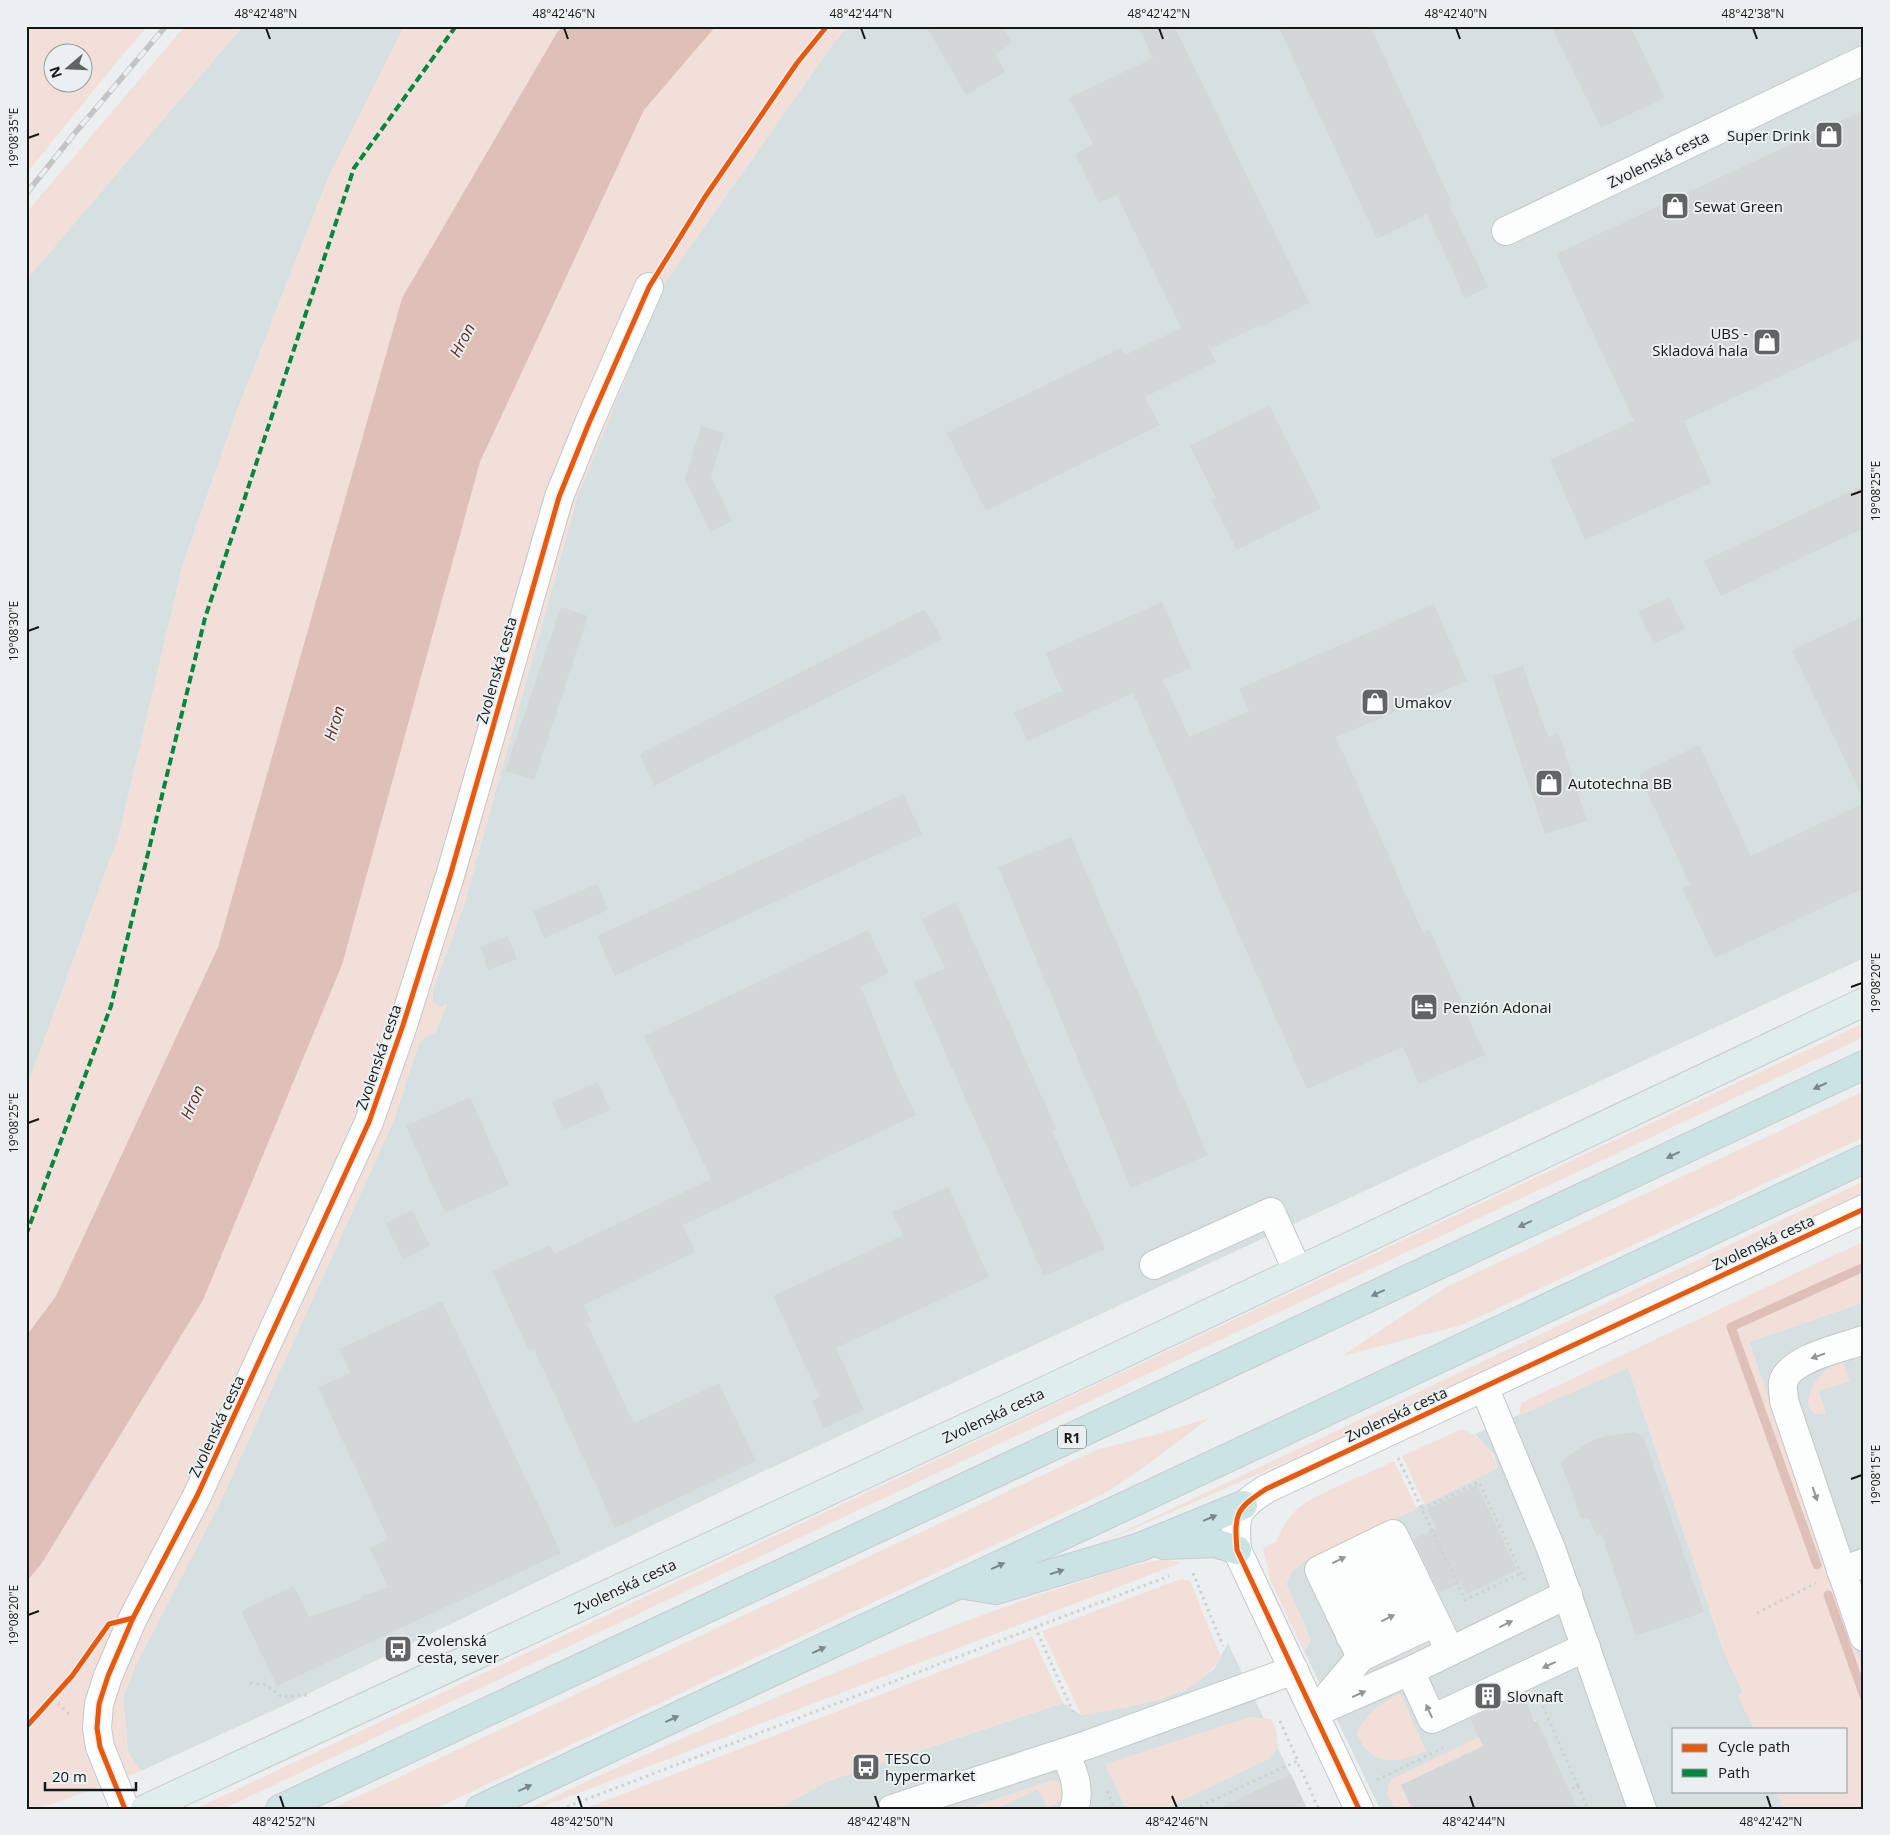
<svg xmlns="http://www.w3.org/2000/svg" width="1890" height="1835" font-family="'Open Sans',sans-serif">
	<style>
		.built { fill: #d6e0e1 }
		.green { fill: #f3dfda; fill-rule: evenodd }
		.water { fill: #dfc0b8 }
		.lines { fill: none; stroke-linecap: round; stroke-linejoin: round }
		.stream { stroke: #dfc0b8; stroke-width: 9 }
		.building { fill: #d4d7d8 }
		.minor-casing { stroke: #c4c7c8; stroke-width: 30 }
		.major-casing { stroke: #c9cbcb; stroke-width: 30 }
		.highway-casing { stroke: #c9cbcb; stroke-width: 30 }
		.path { stroke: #cfd0d1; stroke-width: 3; stroke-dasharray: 2.5 4; stroke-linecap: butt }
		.minor { stroke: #fcfdfd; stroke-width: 28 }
		.major { stroke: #dfeded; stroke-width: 28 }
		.highway { stroke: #cce3e5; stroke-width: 28 }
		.rail-casing { stroke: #c3c4c4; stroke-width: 5.5 }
		.rail { stroke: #eaf0f1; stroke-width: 4; stroke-dasharray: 11; stroke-linecap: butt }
		.quiet { stroke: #00873e; stroke-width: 4; stroke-dasharray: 8 4; stroke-linecap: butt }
		.cycleway-casing { stroke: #eaf0f1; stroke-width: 8 }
		.cycleway { stroke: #e8590c; stroke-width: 5 }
		.oneway { fill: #7a8889 }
		.oneway2 { fill: #949696 }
		.ticks { fill: none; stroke: #161818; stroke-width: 2 }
		.labels { text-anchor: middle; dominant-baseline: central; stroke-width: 4; stroke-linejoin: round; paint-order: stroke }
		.shield { fill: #eaf0f1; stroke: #565959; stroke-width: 1 }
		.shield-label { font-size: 14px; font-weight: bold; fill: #161818 }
		.poi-label { font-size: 15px; fill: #161818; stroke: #eaf0f1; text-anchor: start }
		.street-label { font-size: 15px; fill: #161818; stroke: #eaf0f1 }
		.water-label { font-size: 16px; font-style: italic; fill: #642b1d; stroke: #eaf0f1 }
		.neatline { fill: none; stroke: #161818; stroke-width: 2 }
		.ticks-label { font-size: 12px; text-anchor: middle; fill: #161818 }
	</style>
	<rect width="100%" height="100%" fill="#ebeff0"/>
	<!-- built -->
	<g class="built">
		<polygon points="243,26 404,27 329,176 238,408 183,564 119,835 30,1079 26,1084 26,280"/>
		<polygon points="848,26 1864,26 1864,958 747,1479 285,1705 141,1771 128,1753 123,1698 136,1664 217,1509 393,1122 419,1043 429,1035 436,1032 447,1005 440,1007 433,1003 433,989 464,905 577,498 664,284 835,41"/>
		<polygon points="1864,1302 1864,1673 1749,1342"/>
		<polygon points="1628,1367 1724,1652 1743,1693 1738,1696 1754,1729 1674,1729 1674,1791 1776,1791 1784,1809 1380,1809 1304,1651 1311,1640 1286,1584 1292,1571 1305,1561 1498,1468 1494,1455 1475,1434"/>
		<polygon points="1228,1643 1307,1809 778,1809 828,1781 1063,1703 1081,1715 1136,1705 1184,1691 1214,1669"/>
	</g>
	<!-- green -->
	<g class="green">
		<path d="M26 26H148L110 70 26 174ZM52 52H82V82H52Z"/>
		<polygon points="185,26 243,26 26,280 26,213"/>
		<polygon points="404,26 562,26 556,34 402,298 218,947 56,1296 26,1336 26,1084 30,1079 119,835 183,564 238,408 329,176"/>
		<polygon points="716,26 848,26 835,41 664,284 577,498 464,905 433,989 433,1003 440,1007 447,1004 436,1032 429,1035 419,1043 393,1122 217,1509 136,1664 123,1698 128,1753 141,1771 50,1805 26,1809 26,1582 42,1563 203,1300 342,965 480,462 644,110"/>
		<polygon points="1864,1023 1864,1037 223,1809 195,1809"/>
		<polygon points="1864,1091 1864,1137 1462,1325 1342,1356 1446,1287"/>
		<path d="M1864 1181V1193C1609 1317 1352 1435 1091 1547Z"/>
		<polygon points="1864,1241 1864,1302 1749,1342 1864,1673 1864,1809 1784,1809 1776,1791 1846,1791 1846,1729 1754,1729 1738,1696 1743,1693 1724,1652 1628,1368 1519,1416 1521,1403"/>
		<path d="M1842 1360 1850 1381 1819 1391 1826 1414H1814L1808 1405C1809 1383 1824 1369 1842 1360Z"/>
		<path d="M1211 1417C1175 1443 1141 1472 1103 1494L435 1809H331L1096 1450 1161 1433Z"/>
		<path d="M1462 1429C1480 1436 1492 1450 1498 1468L1425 1505 1402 1456Z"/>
		<path d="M1394 1461 1417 1509 1305 1561 1292 1571 1286 1584 1311 1641 1304 1651 1270 1580 1263 1548 1276 1542C1281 1531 1285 1521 1294 1512 1310 1495 1370 1473 1394 1461Z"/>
		<path d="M1165 1559 1181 1563 537 1809H528C668 1743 808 1681 953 1626 997 1609 1043 1593 1089 1579 1114 1571 1139 1563 1165 1559Z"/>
		<path d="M1181 1579 1190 1581 1221 1657C1193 1703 1130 1706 1081 1715L1042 1631Z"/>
		<polygon points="1032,1636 1063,1703 828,1781 778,1809 584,1809"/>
		<path d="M1400 1693 1426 1751C1395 1763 1373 1769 1357 1734 1365 1713 1381 1704 1400 1693Z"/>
		<path d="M1528 1715 1537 1721 1401 1785 1412 1809H1395C1390 1798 1383 1790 1392 1779L1518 1718Z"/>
		<polygon points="1250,1717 1271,1719 1277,1732 1278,1748 1269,1759 1164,1809 1126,1809 1105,1764"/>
		<polygon points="1052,1780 1063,1785 1063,1798 1048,1809 1038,1789 996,1809 967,1809"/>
	</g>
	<!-- water -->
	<polygon class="water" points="562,26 716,26 644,110 480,462 342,965 203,1300 42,1563 26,1582 26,1336 56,1296 218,947 402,298 556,34"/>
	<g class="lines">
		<!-- stream -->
		<g class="stream">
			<polyline points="1817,1565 1731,1327 1864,1267"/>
			<polyline points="1828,1595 1864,1696"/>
		</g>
	</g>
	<!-- building -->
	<g class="building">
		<polygon points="926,26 1002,26 1012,43 995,54 1005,72 966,95"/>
		<polygon points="1138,26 1174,26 1309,303 1261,327 1260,325 1210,349 1216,362 1145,397 1160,425 986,511 947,433 1121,348 1125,355 1181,328 1117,195 1099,203 1075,154 1093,144 1069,98 1153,58"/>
		<polygon points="1278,26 1370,26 1452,203 1449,204 1488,287 1465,298 1427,214 1377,239"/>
		<polygon points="1551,26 1630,26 1665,98 1601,128"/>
		<polygon points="1864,110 1864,337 1684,421 1711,483 1585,540 1550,460 1634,421 1556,254"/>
		<polygon points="1269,405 1321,508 1237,550 1211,500 1216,498 1190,446"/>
		<polygon points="701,426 724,433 711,477 732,521 710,532 685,479"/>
		<polygon points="1864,485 1864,528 1721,596 1704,561"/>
		<polygon points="1669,597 1685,629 1654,644 1638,612"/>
		<polygon points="1162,602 1191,668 1163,680 1189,737 1249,711 1239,689 1434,604 1467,681 1336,737 1423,933 1430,930 1485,1055 1419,1084 1403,1047 1307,1089 1133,693 1028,741 1014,713 1062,691 1046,653"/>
		<polygon points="561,607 588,616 534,780 505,771"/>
		<polygon points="925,609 942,639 654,786 640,754"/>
		<polygon points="1864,616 1864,800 1792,650"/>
		<polygon points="1523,666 1548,737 1558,733 1587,821 1545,834 1492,676"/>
		<polygon points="1699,745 1751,856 1864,803 1864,888 1715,958 1682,888 1690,885 1639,774"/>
		<polygon points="903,794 922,834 615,976 597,936"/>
		<polygon points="1071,837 1208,1155 1131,1188 998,867"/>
		<polygon points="597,884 608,910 544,938 533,911"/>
		<polygon points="956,902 1056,1129 1052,1131 1105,1249 1044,1276 914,982 945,968 921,919"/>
		<polygon points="868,930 889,973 861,987 896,1073 916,1115 683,1225 695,1252 584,1305 592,1322 587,1324 634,1423 719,1383 756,1461 615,1528 534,1349 529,1351 492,1271 550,1245 554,1254 711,1179 644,1036"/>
		<polygon points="508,936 517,959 488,970 480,947"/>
		<polygon points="598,1082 610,1110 564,1130 552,1102"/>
		<polygon points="470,1097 509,1185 445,1213 406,1126"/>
		<polygon points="948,1187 989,1277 836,1348 864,1410 824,1428 812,1401 820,1397 773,1296 903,1235 892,1212"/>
		<polygon points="412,1210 430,1246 403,1260 385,1223"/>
		<polygon points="442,1301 561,1553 277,1686 241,1611 294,1586 309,1617 362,1599 360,1597 388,1587 370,1548 388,1539 318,1387 350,1373 339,1349"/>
		<polygon points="1634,1432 1643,1436 1704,1612 1636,1636 1601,1534 1596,1536 1590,1519 1581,1518 1561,1464 1568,1456 1591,1441 1606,1436"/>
		<polygon points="1477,1485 1517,1570 1467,1594 1461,1583 1439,1593 1413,1539 1436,1528 1427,1509"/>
		<polygon points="1518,1696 1520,1701 1526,1699 1534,1722 1537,1721 1578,1809 1412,1809 1401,1785 1483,1746 1470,1718"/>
		<polygon points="1291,1774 1307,1809 1218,1809"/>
	</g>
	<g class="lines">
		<defs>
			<g id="minor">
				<polyline points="1506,231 1864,60"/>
				<polyline points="1154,1265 1271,1212 1297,1270"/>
				<path d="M1864 1340C1842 1348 1790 1358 1783 1382 1782 1387 1784 1395 1784 1401L1864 1637"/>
				<polyline points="1484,1387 1552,1551 1642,1809"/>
				<polyline points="1841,1571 1864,1563"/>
				<polyline points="1330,1593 1404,1557"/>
				<polyline points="1340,1614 1415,1579"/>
				<polyline points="1350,1636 1425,1600"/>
				<polyline points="1361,1657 1319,1570 1393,1534 1450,1651"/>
				<polyline points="1410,1671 1432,1719 1586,1647"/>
				<polyline points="1318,1708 1361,1657 1435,1622"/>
				<polyline points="1314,1713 1410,1671 1568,1594"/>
				<path d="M1065 1753C1073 1771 1081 1789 1074 1809"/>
				<polyline points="125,1809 100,1747 97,1728 99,1704 108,1676 133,1618 197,1496 369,1122 403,1025 450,876 559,497 589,423 649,287"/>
				<polyline points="892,1809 1087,1745 1294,1670"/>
				<path d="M1359 1809 1237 1550C1234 1513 1236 1509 1266 1489L1864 1209"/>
			</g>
			<polyline id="major" points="145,1809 1053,1387 1864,1002"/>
			<g id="highway">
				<polyline points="1164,1545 1215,1543 1237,1550"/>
				<polyline points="959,1584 996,1590 1140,1547 1243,1505"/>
				<polyline points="280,1809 1864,1065"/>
				<polyline points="480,1809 1864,1159"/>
			</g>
		</defs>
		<!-- minor casing -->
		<use href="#minor" class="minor-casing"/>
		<!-- major casing -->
		<use href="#major" class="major-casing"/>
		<!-- highway casing -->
		<use href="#highway" class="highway-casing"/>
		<!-- path -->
		<g class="path">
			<polyline points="1398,1458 1465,1600 1522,1573"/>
			<polyline points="1422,1509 1479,1482 1526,1583"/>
			<polyline points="1193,1573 1223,1646"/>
			<polyline points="1757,1613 1816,1583"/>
			<polyline points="1035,1627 1073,1712"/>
			<polyline points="250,1683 266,1685 282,1697 307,1695"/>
			<polyline points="53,1699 69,1714"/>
			<polyline points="1539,1702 1541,1702 1578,1786 1569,1790"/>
			<polyline points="1280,1721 1298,1761"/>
			<polyline points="1377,1780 1443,1748"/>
			<polyline points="1578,1786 1588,1809"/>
			<polyline points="1107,1791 1115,1809"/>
			<polyline points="561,1809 1169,1576"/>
			<polyline points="1194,1809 1297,1761 1319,1809"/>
		</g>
		<!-- minor -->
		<use href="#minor" class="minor"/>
		<!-- major -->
		<use href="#major" class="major"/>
		<!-- highway -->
		<use href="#highway" class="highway"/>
		<defs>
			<polyline id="rail" points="26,194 74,134 166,26"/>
		</defs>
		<!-- rail casing -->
		<use href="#rail" class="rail-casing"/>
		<!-- rail -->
		<use href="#rail" class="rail"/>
		<!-- quiet -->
		<polyline class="quiet" points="26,1235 111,1006 205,618 354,168 456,26"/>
		<defs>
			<g id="cycleway">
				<polyline points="26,1727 72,1676 109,1624 133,1618"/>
				<polyline points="125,1809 100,1747 97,1728 99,1704 108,1676 133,1618 197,1496 369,1122 403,1025 450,876 559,497 589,423 649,287 705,197 797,63 827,26"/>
				<path d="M1359 1809 1237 1550C1234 1513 1236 1509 1266 1489L1864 1209"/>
			</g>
		</defs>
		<!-- cycleway casing -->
		<use href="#cycleway" class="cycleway-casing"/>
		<!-- cycleway -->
		<use href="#cycleway" class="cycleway"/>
	</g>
	<!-- one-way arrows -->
	<defs><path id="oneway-solid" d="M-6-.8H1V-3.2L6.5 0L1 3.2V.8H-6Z" transform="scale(1.25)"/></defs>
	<g class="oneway">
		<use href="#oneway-solid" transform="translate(1820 1086) rotate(155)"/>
		<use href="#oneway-solid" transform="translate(1673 1155) rotate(155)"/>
		<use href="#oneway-solid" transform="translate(1525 1224) rotate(155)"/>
		<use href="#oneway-solid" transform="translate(1378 1293) rotate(155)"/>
		<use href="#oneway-solid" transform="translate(1210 1518) rotate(-22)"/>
		<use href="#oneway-solid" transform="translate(998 1566) rotate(-25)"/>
		<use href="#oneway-solid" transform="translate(1057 1572) rotate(-17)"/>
		<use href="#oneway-solid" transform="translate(819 1650) rotate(-25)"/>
		<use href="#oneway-solid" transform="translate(672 1719) rotate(-25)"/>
		<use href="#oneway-solid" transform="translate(525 1788) rotate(-25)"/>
	</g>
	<g class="oneway2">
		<use href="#oneway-solid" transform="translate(1818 1356) rotate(161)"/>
		<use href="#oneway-solid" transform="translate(1815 1494) rotate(71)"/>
		<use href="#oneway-solid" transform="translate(1339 1560) rotate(-26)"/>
		<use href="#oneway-solid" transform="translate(1388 1618) rotate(-26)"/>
		<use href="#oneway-solid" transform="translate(1506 1624) rotate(-26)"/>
		<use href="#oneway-solid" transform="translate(1549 1665) rotate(155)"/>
		<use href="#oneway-solid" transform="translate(1359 1694) rotate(-24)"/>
		<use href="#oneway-solid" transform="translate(1429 1711) rotate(-115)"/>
	</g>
	<!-- ticks -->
	<path class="ticks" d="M266 28 270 39M564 28 568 39M861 28 865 39M1159 28 1163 39M1456 28 1460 39M1753 28 1757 39M28 138 39 134M1851 495 1862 491M28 631 39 627M1851 987 1862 983M28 1123 39 1119M1851 1479 1862 1475M28 1615 39 1611M280 1796 284 1808M578 1796 582 1808M875 1796 879 1808M1172 1796 1177 1808M1470 1796 1474 1808M1767 1796 1771 1808"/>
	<!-- icons -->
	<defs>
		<symbol id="shop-square" viewBox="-11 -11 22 22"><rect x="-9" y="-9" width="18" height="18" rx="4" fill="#616364" stroke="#eaf0f1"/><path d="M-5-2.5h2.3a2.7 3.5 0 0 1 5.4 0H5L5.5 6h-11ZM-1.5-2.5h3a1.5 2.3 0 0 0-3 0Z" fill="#fff"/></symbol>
		<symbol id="hotel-square" viewBox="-11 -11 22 22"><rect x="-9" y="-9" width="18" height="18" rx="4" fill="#616364" stroke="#eaf0f1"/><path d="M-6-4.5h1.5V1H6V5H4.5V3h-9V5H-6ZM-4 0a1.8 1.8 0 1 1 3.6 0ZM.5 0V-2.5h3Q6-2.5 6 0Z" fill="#fff"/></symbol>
		<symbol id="bus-square" viewBox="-11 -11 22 22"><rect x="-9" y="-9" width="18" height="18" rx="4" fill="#616364" stroke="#eaf0f1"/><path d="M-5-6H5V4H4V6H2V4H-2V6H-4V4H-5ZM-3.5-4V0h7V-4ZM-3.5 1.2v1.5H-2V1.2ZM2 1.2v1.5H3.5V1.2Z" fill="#fff"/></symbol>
		<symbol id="building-square" viewBox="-11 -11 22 22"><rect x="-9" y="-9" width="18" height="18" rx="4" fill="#616364" stroke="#eaf0f1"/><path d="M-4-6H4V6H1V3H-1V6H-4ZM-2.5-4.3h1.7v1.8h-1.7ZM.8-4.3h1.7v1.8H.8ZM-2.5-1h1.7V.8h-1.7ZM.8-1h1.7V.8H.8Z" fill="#fff"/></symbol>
	</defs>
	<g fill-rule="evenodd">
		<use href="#shop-square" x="1813" y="119" width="32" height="32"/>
		<use href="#shop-square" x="1659" y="190" width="32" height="32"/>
		<use href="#shop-square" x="1751" y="326" width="32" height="32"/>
		<use href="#shop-square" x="1359" y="686" width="32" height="32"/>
		<use href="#shop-square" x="1533" y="767" width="32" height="32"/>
		<use href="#hotel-square" x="1408" y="991" width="32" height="32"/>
		<use href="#bus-square" x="382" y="1633" width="32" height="32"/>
		<use href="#building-square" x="1472" y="1680" width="32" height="32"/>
		<use href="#bus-square" x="850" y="1751" width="32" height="32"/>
	</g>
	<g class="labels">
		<!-- shield labels -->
		<rect class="shield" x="1058" y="1425.5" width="28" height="23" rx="4"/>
		<g class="shield-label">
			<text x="1072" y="1437">R1</text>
		</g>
		<!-- poi labels -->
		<g class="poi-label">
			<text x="1810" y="135" text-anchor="end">Super Drink</text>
			<text x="1694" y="206">Sewat Green</text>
			<text x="1748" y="333" text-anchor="end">UBS -<tspan x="1748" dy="17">Skladová hala</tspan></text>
			<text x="1394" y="702">Umakov</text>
			<text x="1568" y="783">Autotechna BB</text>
			<text x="1443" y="1007">Penzión Adonai</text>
			<text x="417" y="1640">Zvolenská<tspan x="417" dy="17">cesta, sever</tspan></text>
			<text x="1507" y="1696">Slovnaft</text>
			<text x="885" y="1758">TESCO<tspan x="885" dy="17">hypermarket</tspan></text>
		</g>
		<!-- street labels -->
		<g class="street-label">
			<text transform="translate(1658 159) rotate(-26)">Zvolenská cesta</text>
			<text transform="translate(496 670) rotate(-74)">Zvolenská cesta</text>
			<text transform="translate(378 1057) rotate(-71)">Zvolenská cesta</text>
			<text transform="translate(1763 1242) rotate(-25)">Zvolenská cesta</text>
			<text transform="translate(1396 1414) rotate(-25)">Zvolenská cesta</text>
			<text transform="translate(993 1415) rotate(-25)">Zvolenská cesta</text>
			<text transform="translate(216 1426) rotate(-65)">Zvolenská cesta</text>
			<text transform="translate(625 1586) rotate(-25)">Zvolenská cesta</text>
		</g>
		<!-- water labels -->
		<g class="water-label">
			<text transform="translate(462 340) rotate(-62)">Hron</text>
			<text transform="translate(334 723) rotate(-73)">Hron</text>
			<text transform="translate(192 1102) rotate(-66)">Hron</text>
		</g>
	</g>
	<!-- border -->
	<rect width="1890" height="1835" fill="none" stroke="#eaf0f1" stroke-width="55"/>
	<!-- legend -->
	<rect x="1672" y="1728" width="175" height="65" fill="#eaf0f1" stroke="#959a9a"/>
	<rect x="1682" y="1744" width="25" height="8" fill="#e8590c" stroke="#959a9a"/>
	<text x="1718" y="1752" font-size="15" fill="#161818">Cycle path</text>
	<rect x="1682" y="1769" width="25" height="8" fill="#00873e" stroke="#959a9a"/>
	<text x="1718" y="1778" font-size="15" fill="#161818">Path</text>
	<!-- north arrow -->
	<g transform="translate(68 68) rotate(251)"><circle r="24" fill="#eaf0f1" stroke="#959a9a"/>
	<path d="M0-4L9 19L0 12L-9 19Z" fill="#616364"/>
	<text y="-8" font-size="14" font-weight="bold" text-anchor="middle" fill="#161818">N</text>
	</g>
	<!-- scale -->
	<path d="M45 1782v8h91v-8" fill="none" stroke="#161818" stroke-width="2.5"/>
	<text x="52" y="1782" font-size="15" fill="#161818" stroke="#eaf0f1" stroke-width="4" paint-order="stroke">20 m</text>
	<rect x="28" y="28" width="1834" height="1780" class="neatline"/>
	<g class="ticks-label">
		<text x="266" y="18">48°42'48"N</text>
		<text x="564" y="18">48°42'46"N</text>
		<text x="861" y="18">48°42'44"N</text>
		<text x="1159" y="18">48°42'42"N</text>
		<text x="1456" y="18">48°42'40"N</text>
		<text x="1753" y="18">48°42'38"N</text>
		<text transform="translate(14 138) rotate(-90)" y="4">19°08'35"E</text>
		<text transform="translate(1876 491) rotate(-90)" y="4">19°08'25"E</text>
		<text transform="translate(14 631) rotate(-90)" y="4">19°08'30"E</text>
		<text transform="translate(1876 983) rotate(-90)" y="4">19°08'20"E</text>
		<text transform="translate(14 1123) rotate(-90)" y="4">19°08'25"E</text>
		<text transform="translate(1876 1475) rotate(-90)" y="4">19°08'15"E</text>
		<text transform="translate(14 1615) rotate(-90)" y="4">19°08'20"E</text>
		<text x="284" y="1826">48°42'52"N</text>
		<text x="582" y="1826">48°42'50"N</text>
		<text x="879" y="1826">48°42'48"N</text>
		<text x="1177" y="1826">48°42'46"N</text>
		<text x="1474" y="1826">48°42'44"N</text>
		<text x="1771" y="1826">48°42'42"N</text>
	</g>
</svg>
